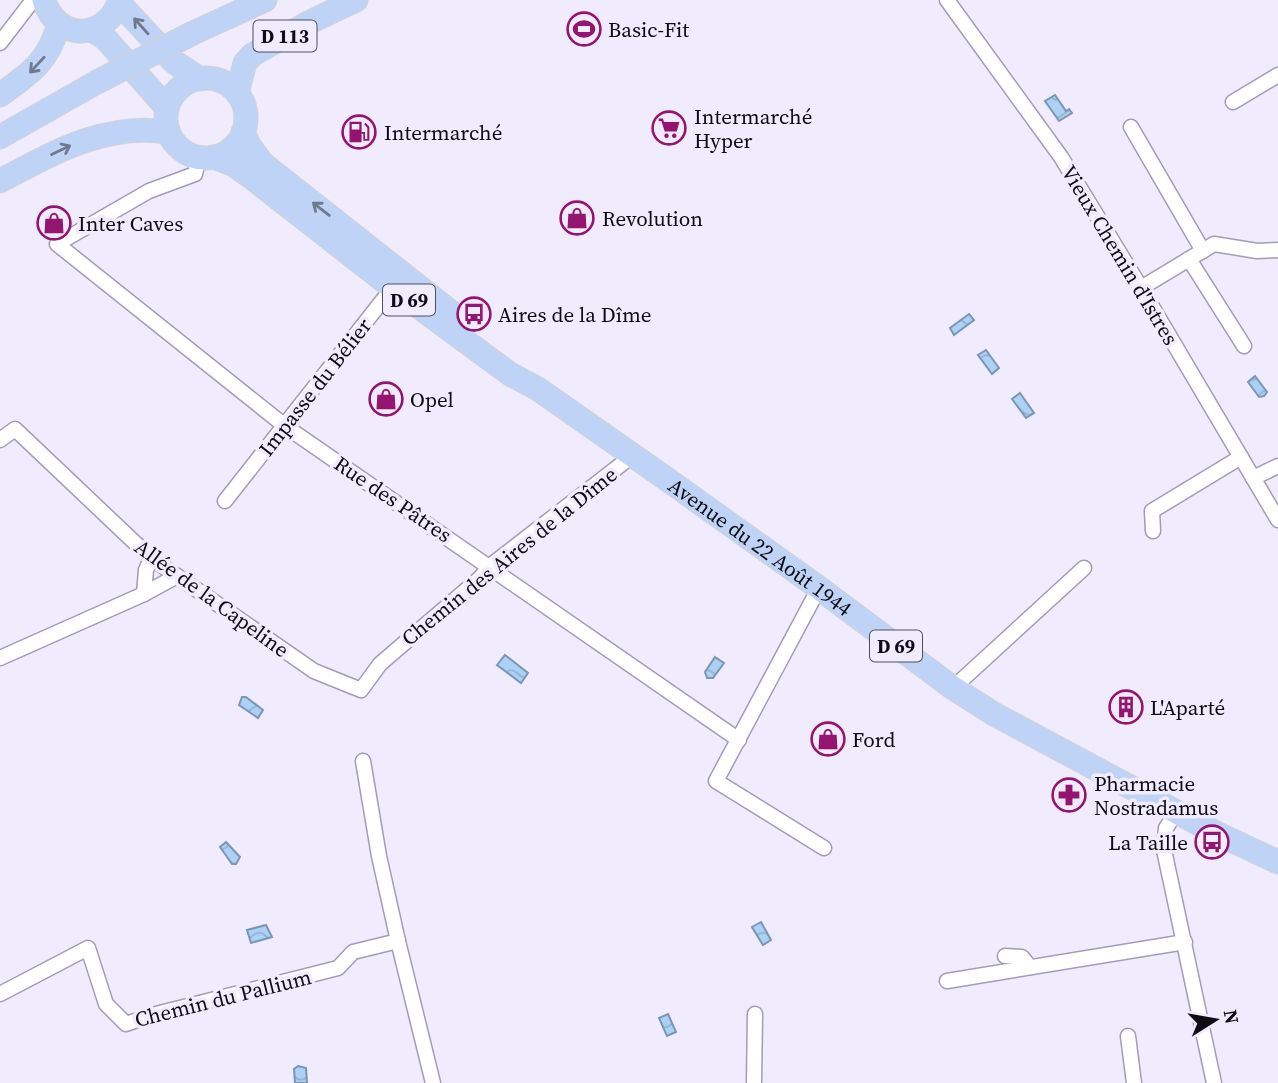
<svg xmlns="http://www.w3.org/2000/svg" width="1278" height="1083" font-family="'Source Serif 4',serif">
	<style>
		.water { fill: url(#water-waves); stroke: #7c96b2; stroke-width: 2 }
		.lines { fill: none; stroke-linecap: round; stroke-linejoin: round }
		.minor-casing { stroke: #a29cb7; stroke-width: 17 }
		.primary-casing { stroke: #d4d3d5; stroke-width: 25 }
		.minor { stroke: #fff; stroke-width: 14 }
		.primary { stroke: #bed3f5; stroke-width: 23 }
		.primary-bridge-casing { stroke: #d4d3d5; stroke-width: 25; stroke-linecap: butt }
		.primary-bridge { stroke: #bed3f5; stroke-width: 23 }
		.oneway { stroke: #6f7990 }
		.labels { text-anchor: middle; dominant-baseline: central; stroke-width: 7; stroke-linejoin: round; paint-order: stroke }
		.shield { fill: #f0ecfe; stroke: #524e5b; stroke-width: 2 }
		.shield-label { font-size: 19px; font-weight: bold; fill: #0e0b15 }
		.poi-label { font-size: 21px; fill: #0e0b15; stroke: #f0ecfe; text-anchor: start }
		.street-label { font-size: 21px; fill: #0e0b15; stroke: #f0ecfe }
	</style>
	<defs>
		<pattern id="water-waves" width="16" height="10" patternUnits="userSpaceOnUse" patternTransform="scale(1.75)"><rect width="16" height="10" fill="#abd2f6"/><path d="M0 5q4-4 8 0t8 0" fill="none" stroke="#92b3d2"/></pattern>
	</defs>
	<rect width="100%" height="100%" fill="#f0ecfe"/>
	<!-- water -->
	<g class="water">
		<polygon points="1055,95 1066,111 1069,109 1072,113 1059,121 1045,101"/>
		<polygon points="969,314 974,320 954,335 950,328"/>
		<polygon points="986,350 999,368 992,374 978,355"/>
		<polygon points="1255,376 1267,392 1264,396 1259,397 1248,382"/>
		<polygon points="1020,393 1034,413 1026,418 1012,399"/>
		<polygon points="505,655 528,673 521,683 497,665"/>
		<polygon points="715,657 724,663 713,678 707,678 705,672"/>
		<polygon points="242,697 246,697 263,710 258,718 239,705"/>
		<polygon points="226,842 240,857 236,864 232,864 220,847"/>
		<polygon points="761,922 771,940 763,945 752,927"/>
		<polygon points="266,925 272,937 251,943 247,930"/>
		<polygon points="668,1014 676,1032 667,1036 659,1018"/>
		<polygon points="298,1066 306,1068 307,1083 295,1083 294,1069"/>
	</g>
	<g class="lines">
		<defs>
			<g id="minor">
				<polyline points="947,0 1061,157 1141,288 1278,520"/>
				<polyline points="0,43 33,0"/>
				<polyline points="1233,102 1278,75"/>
				<polyline points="1131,127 1203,251"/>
				<polyline points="199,157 195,174 149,191 57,244 285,426 739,740"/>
				<polyline points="1189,259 1244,346"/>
				<polyline points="1141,288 1214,244 1257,251 1278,250"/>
				<polyline points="0,440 15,429 151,558 314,671 361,690 380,664 480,578 490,566 632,456"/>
				<polyline points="1253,478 1278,466"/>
				<polyline points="225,501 397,282"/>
				<polyline points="1153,531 1152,511 1241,457"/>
				<polyline points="819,588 716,781 824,848"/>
				<polyline points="144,594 146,570 151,558"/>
				<polyline points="0,658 144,594 177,576"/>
				<polyline points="953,688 1084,568"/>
				<polyline points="363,761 379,856 398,941 433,1083"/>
				<polyline points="1177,811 1166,828 1164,850 1214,1083"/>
				<polyline points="1005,956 1022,957 1030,967"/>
				<polyline points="947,981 1185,942"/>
				<polyline points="0,994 88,948 106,1004 126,1024 152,1015 338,968 353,952 398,941"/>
				<polyline points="1128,1036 1134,1083"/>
				<polyline points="754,1083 755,1014"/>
			</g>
			<g id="primary">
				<path d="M44 0C57 42 106 41 120 0"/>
				<polyline points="119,3 174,62 200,79"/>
				<polyline points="92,30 105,38 167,108"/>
				<polyline points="193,33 265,0"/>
				<circle cx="206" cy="118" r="40"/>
				<polyline points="237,93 245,63 252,55 308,23 356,0"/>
				<path d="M0 95C31 73 48 62 59 24"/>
				<polyline points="243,132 249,145 262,163 466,324"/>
				<polyline points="0,137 97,82"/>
				<path id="s1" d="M214 157 234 165 251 177 393 288 510 374 538 389 668 480 819 588 953 688 994 714 1216 833 1278 862"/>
				<path d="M0 181C53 153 106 122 168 132"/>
			</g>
		</defs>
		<!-- minor casing -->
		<use href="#minor" class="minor-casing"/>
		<!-- primary casing -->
		<use href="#primary" class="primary-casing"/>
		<!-- minor -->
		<use href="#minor" class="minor"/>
		<!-- primary -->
		<use href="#primary" class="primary"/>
		<defs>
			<polyline id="primary-bridge" points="97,82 193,33"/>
		</defs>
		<!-- primary-bridge casing -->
		<use href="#primary-bridge" class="primary-bridge-casing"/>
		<!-- primary-bridge -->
		<use href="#primary-bridge" class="primary-bridge"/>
	</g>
	<!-- one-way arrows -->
	<defs><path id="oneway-shaft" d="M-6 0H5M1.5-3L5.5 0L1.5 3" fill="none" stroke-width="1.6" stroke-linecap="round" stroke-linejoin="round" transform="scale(1.75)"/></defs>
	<g class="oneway">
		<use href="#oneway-shaft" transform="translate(141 26) rotate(-132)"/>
		<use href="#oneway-shaft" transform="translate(37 65) rotate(133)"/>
		<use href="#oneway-shaft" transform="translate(61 150) rotate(-26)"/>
		<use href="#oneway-shaft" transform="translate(321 209) rotate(-142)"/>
	</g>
	<!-- icons -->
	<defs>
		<symbol id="stadium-ring" viewBox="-11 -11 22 22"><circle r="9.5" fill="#f0ecfe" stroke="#94156f" stroke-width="1.5"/><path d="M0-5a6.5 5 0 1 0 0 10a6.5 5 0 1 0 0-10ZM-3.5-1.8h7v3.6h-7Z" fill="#94156f"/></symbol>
		<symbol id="supermarket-ring" viewBox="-11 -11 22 22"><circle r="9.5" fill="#f0ecfe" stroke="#94156f" stroke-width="1.5"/><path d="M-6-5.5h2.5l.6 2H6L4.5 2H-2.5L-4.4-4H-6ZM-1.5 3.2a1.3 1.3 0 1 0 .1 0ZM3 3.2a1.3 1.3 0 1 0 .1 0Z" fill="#94156f"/></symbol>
		<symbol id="fuel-ring" viewBox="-11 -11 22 22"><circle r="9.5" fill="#f0ecfe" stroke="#94156f" stroke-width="1.5"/><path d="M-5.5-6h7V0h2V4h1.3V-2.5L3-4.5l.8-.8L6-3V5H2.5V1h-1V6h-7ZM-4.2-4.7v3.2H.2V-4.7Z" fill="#94156f"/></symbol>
		<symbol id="shop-ring" viewBox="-11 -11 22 22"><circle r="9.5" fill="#f0ecfe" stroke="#94156f" stroke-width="1.5"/><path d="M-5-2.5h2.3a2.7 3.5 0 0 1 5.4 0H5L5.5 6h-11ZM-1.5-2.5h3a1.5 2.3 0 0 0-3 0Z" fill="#94156f"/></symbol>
		<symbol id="bus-ring" viewBox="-11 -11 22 22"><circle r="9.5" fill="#f0ecfe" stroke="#94156f" stroke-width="1.5"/><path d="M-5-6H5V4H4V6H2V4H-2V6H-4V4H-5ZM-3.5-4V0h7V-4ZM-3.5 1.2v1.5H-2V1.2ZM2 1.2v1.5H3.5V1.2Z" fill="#94156f"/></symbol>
		<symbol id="building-ring" viewBox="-11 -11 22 22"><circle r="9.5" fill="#f0ecfe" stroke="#94156f" stroke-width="1.5"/><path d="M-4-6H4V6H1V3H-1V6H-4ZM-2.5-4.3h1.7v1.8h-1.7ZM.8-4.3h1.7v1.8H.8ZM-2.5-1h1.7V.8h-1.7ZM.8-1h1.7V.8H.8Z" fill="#94156f"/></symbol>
		<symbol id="pharmacy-ring" viewBox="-11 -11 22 22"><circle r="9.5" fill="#f0ecfe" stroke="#94156f" stroke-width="1.5"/><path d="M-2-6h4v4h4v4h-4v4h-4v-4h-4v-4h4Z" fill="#94156f"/></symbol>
	</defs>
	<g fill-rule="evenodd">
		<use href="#stadium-ring" x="565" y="10" width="38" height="38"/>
		<use href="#supermarket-ring" x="650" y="109" width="38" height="38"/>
		<use href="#fuel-ring" x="340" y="113" width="38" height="38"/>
		<use href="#shop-ring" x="558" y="199" width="38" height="38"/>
		<use href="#shop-ring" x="35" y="204" width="38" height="38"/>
		<use href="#bus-ring" x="455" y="295" width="38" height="38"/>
		<use href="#shop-ring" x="367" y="380" width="38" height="38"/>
		<use href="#building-ring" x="1107" y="688" width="38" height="38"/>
		<use href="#shop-ring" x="809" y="720" width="38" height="38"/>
		<use href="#pharmacy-ring" x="1050" y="776" width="38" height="38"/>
		<use href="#bus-ring" x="1193" y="823" width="38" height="38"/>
	</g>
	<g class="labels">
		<!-- shield labels -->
		<g class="shield">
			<rect x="253.5" y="20.5" width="63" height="31" rx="5"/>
			<rect x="383" y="284.5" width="52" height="31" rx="5"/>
			<rect x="870" y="630.5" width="52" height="31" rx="5"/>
		</g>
		<g class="shield-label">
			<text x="285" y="36">D 113</text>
			<text x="409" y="300">D 69</text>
			<text x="896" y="646">D 69</text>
		</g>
		<!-- poi labels -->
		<g class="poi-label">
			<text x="608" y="29">Basic-Fit</text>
			<text x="694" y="116">Intermarché<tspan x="694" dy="24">Hyper</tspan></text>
			<text x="384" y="132">Intermarché</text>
			<text x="602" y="218">Revolution</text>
			<text x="78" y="223">Inter Caves</text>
			<text x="498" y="314">Aires de la Dîme</text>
			<text x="410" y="399">Opel</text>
			<text x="1150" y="707">L'Aparté</text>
			<text x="852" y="739">Ford</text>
			<text x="1094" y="783">Pharmacie<tspan x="1094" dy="24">Nostradamus</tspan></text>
			<text x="1188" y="842" text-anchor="end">La Taille</text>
		</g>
		<!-- street labels -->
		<g class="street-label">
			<text transform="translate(1120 255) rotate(59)">Vieux Chemin d'Istres</text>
			<text transform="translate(315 387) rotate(-52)">Impasse du Bélier</text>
			<text transform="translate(393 499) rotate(34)">Rue des Pâtres</text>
			<text stroke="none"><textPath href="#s1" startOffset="672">Avenue du 22 Août 1944</textPath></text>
			<text transform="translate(509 556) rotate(-39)">Chemin des Aires de la Dîme</text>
			<text transform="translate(212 598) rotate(36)">Allée de la Capeline</text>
			<text transform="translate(223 998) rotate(-14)">Chemin du Pallium</text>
		</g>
	</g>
	<!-- north arrow -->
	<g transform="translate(1215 1020) rotate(79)" stroke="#f0ecfe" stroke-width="5" paint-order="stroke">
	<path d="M0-5L12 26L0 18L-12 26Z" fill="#0e0b15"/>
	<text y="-10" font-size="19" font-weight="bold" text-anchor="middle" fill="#0e0b15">N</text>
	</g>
</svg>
